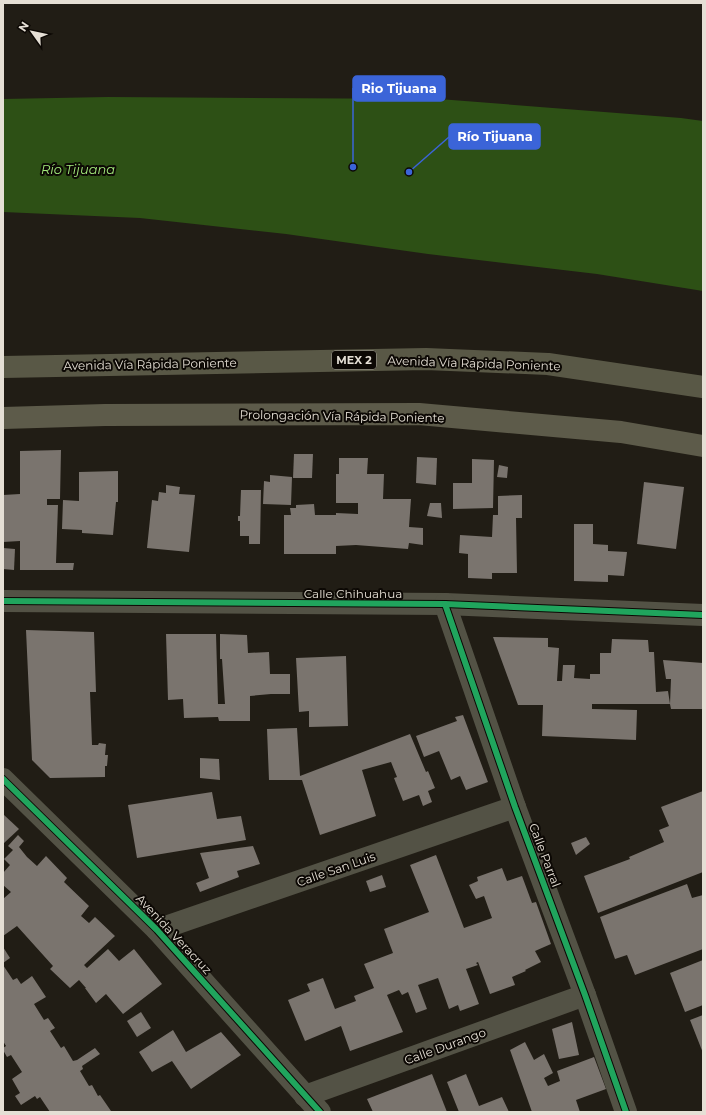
<svg xmlns="http://www.w3.org/2000/svg" width="706" height="1115" font-family="Montserrat,sans-serif">
	<style>
		.water { fill: #2d5015 }
		.building { fill: #7a746e }
		.lines { fill: none; stroke-linecap: round; stroke-linejoin: round }
		.minor { stroke: #535245; stroke-width: 22 }
		.major { stroke: #5d5b4a; stroke-width: 22 }
		.highway { stroke: #595846; stroke-width: 22 }
		.cycleway-casing { stroke: #0c0804; stroke-width: 8 }
		.cycleway { stroke: #20a55d; stroke-width: 6 }
		.labels { text-anchor: middle; dominant-baseline: central; stroke-width: 4; stroke-linejoin: round; paint-order: stroke }
		.shield { fill: #0c0804; stroke: #a49e96; stroke-width: 1 }
		.shield-label { font-size: 11px; font-weight: bold; fill: #e5dfd5 }
		.street-label { font-size: 12px; fill: #e5dfd5; stroke: #0c0804 }
		.water-label { font-size: 13px; font-style: italic; fill: #a3e97c; stroke: #0c0804 }
		.leader { fill: none; stroke: #3b64d8; stroke-width: 1.5 }
		.callout-dot { fill: #3b64d8; stroke: #0c0804; stroke-width: 1.5 }
		.callout { fill: #3b64d8; stroke: #3b64d8; stroke-width: 1.5 }
		.callout-label { font-size: 13px; text-anchor: middle; font-weight: bold; fill: #fff }
	</style>
	<rect width="100%" height="100%" fill="#211d15"/>
	<!-- water -->
	<polygon class="water" points="108,97 439,99 681,118 703,121 703,291 597,274 428,254 286,234 140,218 3,212 3,99"/>
	<!-- building -->
	<g class="building">
		<polygon points="61,450 60,499 47,499 47,505 58,505 56,563 74,563 73,570 20,570 20,541 3,542 3,495 20,494 20,451"/>
		<polygon points="294,454 313,454 312,478 293,478"/>
		<polygon points="417,457 437,458 436,485 416,483"/>
		<polygon points="339,458 368,458 367,474 384,474 383,499 411,499 409,527 423,528 423,545 409,543 408,549 356,545 336,546 336,554 284,554 284,515 291,515 290,508 296,508 296,505 314,504 315,515 336,515 336,513 358,514 358,503 336,503 336,474 339,474"/>
		<polygon points="472,459 494,460 493,508 453,509 453,483 472,483"/>
		<polygon points="499,465 508,467 507,478 497,477"/>
		<polygon points="118,471 118,502 116,502 113,535 82,533 82,530 62,529 63,500 79,501 79,472"/>
		<polygon points="270,475 292,477 291,505 263,504 264,481 270,482"/>
		<polygon points="644,482 684,487 676,549 637,544"/>
		<polygon points="166,485 180,487 179,494 195,495 189,552 147,548 152,500 158,501 159,492 166,493"/>
		<polygon points="241,490 261,490 260,544 249,544 249,536 240,536 240,521 238,521 238,516 240,516"/>
		<polygon points="522,495 522,518 516,518 517,573 492,573 492,579 468,578 468,554 459,553 460,535 492,537 493,515 498,515 498,496"/>
		<polygon points="430,503 441,503 442,518 427,516"/>
		<polygon points="574,524 593,524 593,544 608,545 608,551 627,552 624,576 608,575 608,582 574,581"/>
		<polygon points="3,548 15,549 14,570 3,569"/>
		<polygon points="26,630 94,632 96,692 90,692 92,745 98,745 99,743 106,744 105,755 108,755 107,766 105,766 105,777 50,778 32,760"/>
		<polygon points="166,634 216,634 218,704 225,704 222,659 220,659 220,634 247,635 248,653 269,652 270,674 290,674 290,694 271,694 250,696 250,721 219,721 218,717 184,718 183,699 168,700"/>
		<polygon points="493,637 548,638 548,647 559,648 557,681 562,681 563,665 575,665 574,678 590,679 590,674 600,674 600,653 611,653 612,639 648,640 649,652 654,652 656,692 668,691 670,704 671,679 666,679 663,660 703,663 703,709 671,709 670,704 592,704 592,709 637,710 636,740 542,736 543,705 518,705"/>
		<polygon points="346,656 348,726 309,727 309,711 299,712 296,658"/>
		<polygon points="463,715 488,782 466,790 460,776 451,780 439,751 424,757 416,736 457,721 455,717"/>
		<polygon points="297,728 300,776 410,734 426,772 428,771 435,788 428,791 432,802 423,806 419,795 403,801 394,778 397,777 391,762 362,770 376,816 320,835 302,780 269,780 267,729"/>
		<polygon points="200,758 219,759 220,780 200,778"/>
		<polygon points="703,791 703,872 598,913 584,876 630,859 629,857 664,842 659,830 669,826 661,807"/>
		<polygon points="212,792 217,819 241,816 246,840 137,858 128,805"/>
		<polygon points="3,814 19,829 3,844"/>
		<polygon points="18,835 24,841 19,847 27,857 37,866 46,856 67,878 64,882 89,906 81,916 89,923 95,917 115,936 84,965 87,968 108,949 119,961 134,949 162,984 123,1014 106,994 96,1003 85,988 86,988 79,980 70,988 50,969 53,966 17,926 3,936 3,899 11,892 3,885 3,873 10,865 4,859 13,850 8,846"/>
		<polygon points="586,837 590,844 576,855 571,843"/>
		<polygon points="253,846 260,864 237,871 239,877 200,892 196,883 209,878 200,853"/>
		<polygon points="436,855 464,928 492,918 484,896 476,899 469,885 478,881 477,877 502,868 507,881 522,876 532,903 536,902 551,944 535,951 541,962 525,970 526,971 512,977 515,985 490,994 478,962 476,963 478,965 466,969 479,1004 460,1011 458,1005 449,1009 438,978 418,985 427,1009 416,1013 408,992 402,995 399,990 387,995 403,1032 350,1051 341,1026 305,1041 288,1000 310,991 307,984 323,978 335,1009 356,1001 354,996 374,988 364,964 393,953 384,929 429,912 410,865"/>
		<polygon points="382,875 386,887 370,892 366,881"/>
		<polygon points="687,884 692,898 703,895 703,949 635,975 627,955 615,959 600,917"/>
		<polygon points="3,947 10,958 3,963"/>
		<polygon points="703,960 703,1005 685,1012 670,973"/>
		<polygon points="3,965 13,980 17,978 21,984 32,976 46,997 34,1004 44,1020 48,1018 55,1028 50,1031 61,1048 64,1046 73,1061 77,1060 95,1048 100,1054 82,1066 83,1069 80,1071 89,1086 92,1085 98,1096 100,1095 111,1111 50,1112 40,1097 37,1099 35,1096 21,1105 15,1096 20,1093 12,1079 22,1072 11,1055 7,1057 3,1050 3,1048 6,1046 3,1041"/>
		<polygon points="141,1012 151,1028 137,1037 127,1021"/>
		<polygon points="703,1015 703,1053 690,1020"/>
		<polygon points="572,1022 579,1055 559,1059 552,1029"/>
		<polygon points="173,1030 186,1052 221,1032 241,1055 191,1089 172,1061 152,1072 139,1052"/>
		<polygon points="525,1042 534,1060 544,1054 553,1073 544,1078 548,1086 560,1081 557,1071 594,1057 606,1089 576,1100 580,1112 532,1112 510,1050"/>
		<polygon points="432,1074 447,1112 373,1112 367,1099"/>
		<polygon points="466,1074 479,1106 502,1097 509,1112 459,1112 447,1082"/>
	</g>
	<g class="lines">
		<!-- minor -->
		<g class="minor">
			<polyline points="3,601 445,604 703,615"/>
			<polyline points="445,604 515,807 585,995 626,1112"/>
			<polyline points="3,779 157,930 320,1112"/>
			<polyline points="157,930 515,807"/>
			<polyline points="305,1096 585,995"/>
		</g>
		<!-- major -->
		<polyline class="major" points="3,418 105,415 419,414 621,432 703,446"/>
		<!-- highway -->
		<polyline class="highway" points="3,367 426,359 548,364 703,387"/>
		<defs>
			<g id="cycleway">
				<polyline points="3,601 445,604 703,615"/>
				<polyline points="445,604 515,807 585,995 626,1112"/>
				<polyline points="3,779 157,930 320,1112"/>
			</g>
		</defs>
		<!-- cycleway casing -->
		<use href="#cycleway" class="cycleway-casing"/>
		<!-- cycleway -->
		<use href="#cycleway" class="cycleway"/>
	</g>
	<g class="labels">
		<!-- shield labels -->
		<rect class="shield" x="332" y="351" width="44" height="18" rx="3"/>
		<g class="shield-label">
			<text x="354" y="360">MEX 2</text>
		</g>
		<!-- street labels -->
		<g class="street-label">
			<text transform="translate(474 363) rotate(2)">Avenida Vía Rápida Poniente</text>
			<text transform="translate(150 364) rotate(-1)">Avenida Vía Rápida Poniente</text>
			<text transform="translate(342 416) rotate(1)">Prolongación Vía Rápida Poniente</text>
			<text x="353" y="593">Calle Chihuahua</text>
			<text transform="translate(545 855) rotate(69)">Calle Parral</text>
			<text transform="translate(336 869) rotate(-19)">Calle San Luis</text>
			<text transform="translate(174 934) rotate(47)">Avenida Veracruz</text>
			<text transform="translate(445 1046) rotate(-20)">Calle Durango</text>
		</g>
		<!-- water labels -->
		<g class="water-label">
			<text x="78" y="169">Río Tijuana</text>
		</g>
	</g>
	<!-- callouts -->
	<path class="leader" d="M353 167L353 88M409 172L449 137"/>
	<g class="callout-dot">
		<circle cx="353" cy="167" r="4"/>
		<circle cx="409" cy="172" r="4"/>
	</g>
	<g class="callout">
		<rect x="353" y="76" width="92" height="25" rx="4"/>
		<rect x="449" y="124" width="91" height="25" rx="4"/>
	</g>
	<g class="callout-label">
		<text x="399" y="93">Rio Tijuana</text>
		<text x="495" y="141">Río Tijuana</text>
	</g>
	<!-- border -->
	<rect width="706" height="1115" fill="none" stroke="#e5dfd5" stroke-width="8"/>
	<!-- north arrow -->
	<g transform="translate(32 32) rotate(303)" stroke="#0c0804" stroke-width="3" paint-order="stroke">
	<path d="M0-3L7 15L0 10L-7 15Z" fill="#e5dfd5"/>
	<text y="-6" font-size="11" font-weight="bold" text-anchor="middle" fill="#e5dfd5">N</text>
	</g>
</svg>
